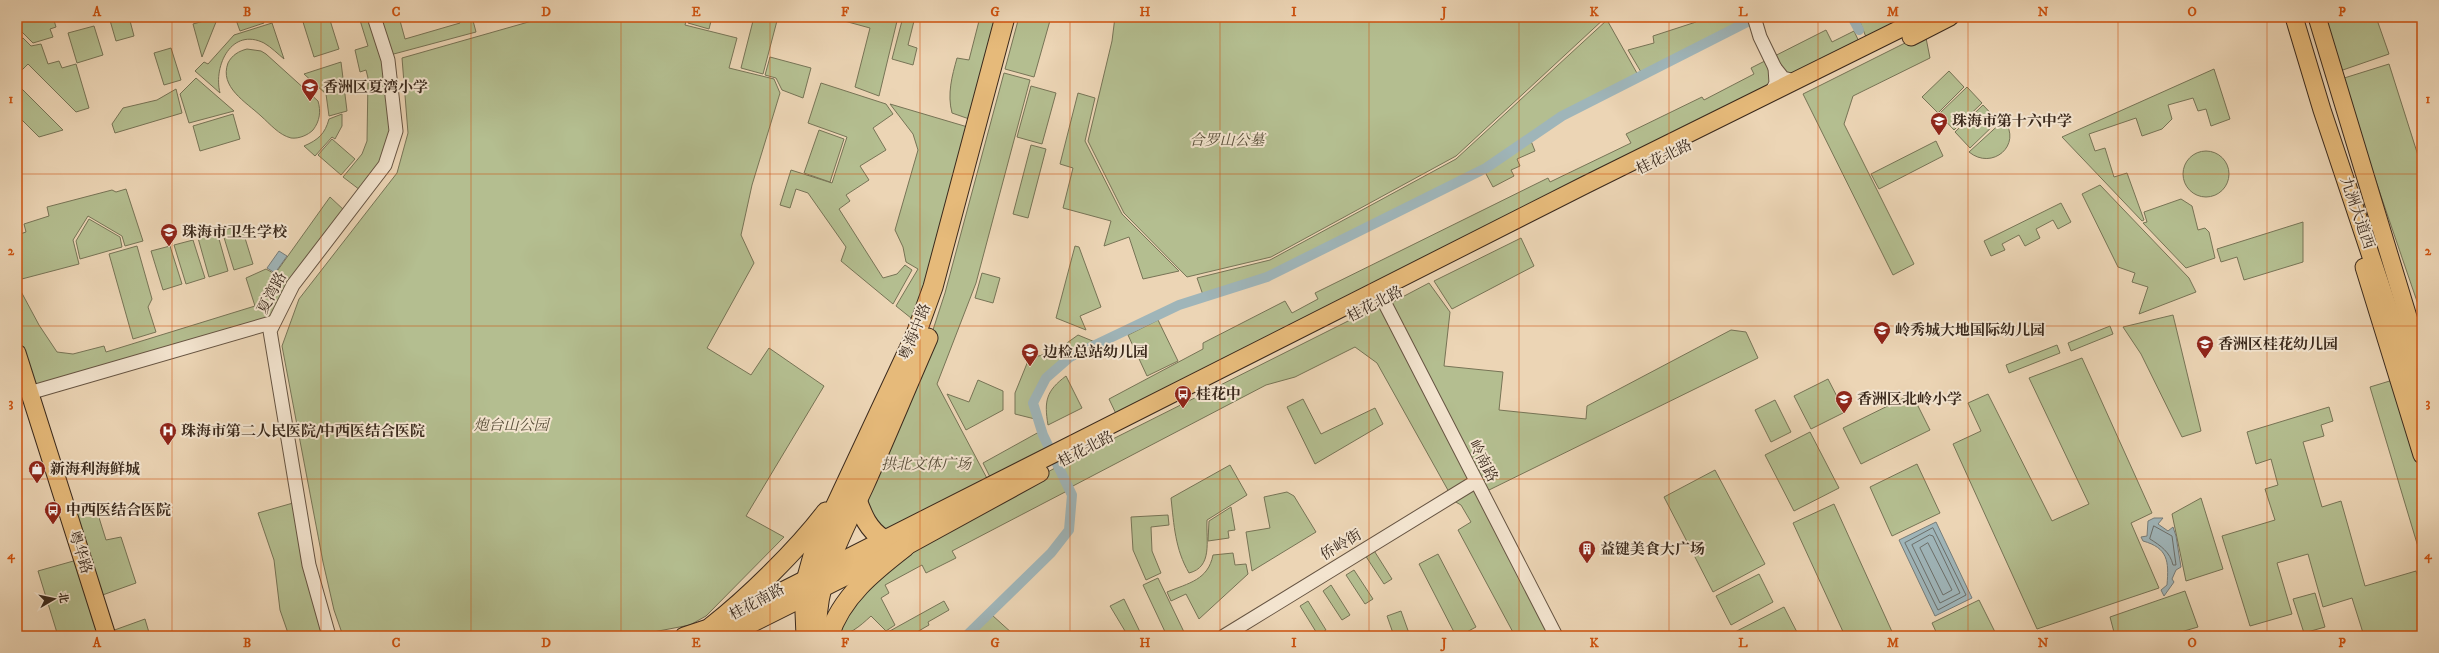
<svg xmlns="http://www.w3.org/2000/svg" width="2439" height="653" font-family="'IM FELL DW Pica','Noto Serif SC',serif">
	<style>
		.green { fill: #b4be90; stroke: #777456 }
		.water { fill: #9fb5b9; stroke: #777d7a }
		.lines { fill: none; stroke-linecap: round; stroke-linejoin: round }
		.shore { stroke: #6c6f6a; stroke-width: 1 }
		.canal { stroke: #9fb5b9; stroke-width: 10 }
		.minor-casing { stroke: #665442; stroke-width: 15 }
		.major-casing { stroke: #3a291c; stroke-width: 19 }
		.highway-casing { stroke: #3a291c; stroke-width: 21 }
		.minor { stroke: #f3e4cf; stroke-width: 13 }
		.major { stroke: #e6ba7a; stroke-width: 17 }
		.highway { stroke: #e6ba7a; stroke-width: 19 }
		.grid { fill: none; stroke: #ce520e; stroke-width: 1; stroke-opacity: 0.55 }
		.labels { text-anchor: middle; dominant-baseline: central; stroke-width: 4; stroke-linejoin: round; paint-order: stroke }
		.poi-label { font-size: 15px; font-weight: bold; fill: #3a291c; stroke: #f3e4cf; text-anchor: start }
		.park-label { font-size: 15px; font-style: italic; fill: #584e39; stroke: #f3e4cf }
		.street-label { font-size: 15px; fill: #3a291c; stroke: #f3e4cf }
		.neatline { fill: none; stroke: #ce520e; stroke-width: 1.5 }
		.grid-label { font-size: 13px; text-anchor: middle; font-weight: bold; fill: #ce520e }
	</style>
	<rect width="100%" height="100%" fill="#ecd5b5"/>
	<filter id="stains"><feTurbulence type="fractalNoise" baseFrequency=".005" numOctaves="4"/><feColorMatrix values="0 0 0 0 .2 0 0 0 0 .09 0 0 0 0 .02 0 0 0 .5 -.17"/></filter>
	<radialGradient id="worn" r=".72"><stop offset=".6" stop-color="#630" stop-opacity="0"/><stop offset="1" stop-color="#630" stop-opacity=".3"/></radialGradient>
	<!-- green -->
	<g class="green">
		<polygon points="17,17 53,17 56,27 50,29 53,37 33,43 17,27"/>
		<polygon points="109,17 129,17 134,36 116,41"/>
		<polygon points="218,17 202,57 193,24"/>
		<polygon points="235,17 262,17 264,23 240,31"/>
		<polygon points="318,17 329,17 339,49 314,57 303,22"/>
		<polygon points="359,17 372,17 386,60 392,137 382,163 360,190 343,177 362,154 367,141 368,78 366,70 360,72 355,50 368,46"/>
		<polygon points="378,17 399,17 405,39 460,23 458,17 472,17 476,32 390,55"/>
		<polygon points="546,17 687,17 685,25 737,38 729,68 774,79 780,93 752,185 741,235 754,263 707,348 751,375 769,348 824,386 746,516 784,537 706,616 690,625 632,636 343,636 334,610 323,562 282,346 299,299 397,173 408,133 402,58"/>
		<polygon points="689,17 712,17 709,29 688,23"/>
		<polygon points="754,17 778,17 763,74 741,68"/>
		<polygon points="838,17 898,17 879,96 855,87 870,28 837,19"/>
		<polygon points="903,17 915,17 908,45 917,48 913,65 892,59"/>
		<path d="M968 17H1002L975 121 952 113C947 94 952 76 957 58L969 60 979 21Z"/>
		<polygon points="1019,17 1051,17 1034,77 1005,69"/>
		<polygon points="1115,17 1606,17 1456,156 1271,257 1187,277 1124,213 1088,141 1112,41"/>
		<polygon points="1695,17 1750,17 1641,72 1628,50 1654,43 1653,36 1696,22"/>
		<polygon points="1858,17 1918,17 1868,42"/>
		<polygon points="2321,17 2376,17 2389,54 2337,72"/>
		<polygon points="1607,20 1638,75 1563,113 1487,166 1265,276 1203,295 1197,278 1270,260 1456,159"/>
		<path d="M272 23 284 59C278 54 271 47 264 43 232 27 213 65 220 93L195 71 204 62 208 64 234 35Z"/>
		<polygon points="94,26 103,55 77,63 68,33"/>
		<polygon points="1826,30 1832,42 1854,31 1861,46 1118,418 1109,399 1203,349 1203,343 1285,301 1292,313 1318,299 1315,293 1548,178 1550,182 1631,143 1626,134 1702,97 1704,100 1754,74 1751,68"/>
		<polygon points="1925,33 1930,58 1853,96 1844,124 1914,264 1893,275 1803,94"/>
		<polygon points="23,38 31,46 41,44 48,64 59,61 62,68 76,64 89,108 76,112 28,64 17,75 17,43"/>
		<polygon points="171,48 181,80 164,85 154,53"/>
		<path d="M247 49 261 51 266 54 318 101C321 111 320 121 313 130 308 135 299 139 291 138 279 135 270 124 261 116 246 102 219 87 228 63 232 55 239 51 247 49Z"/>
		<polygon points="770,57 811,68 803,98 782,90 776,78 765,75"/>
		<polygon points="341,62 347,111 329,116 326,94 304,74"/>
		<polygon points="2389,64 2422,168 2422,316 2341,79"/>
		<polygon points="2214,69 2230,119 2211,126 2206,109 2198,111 2193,98 2168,105 2172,119 2162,129 2142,136 2136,118 2089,134 2095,151 2105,148 2114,177 2127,173 2144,220 2142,221 2062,137"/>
		<polygon points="1949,71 1964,87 1938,113 1922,97"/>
		<polygon points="1004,73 1030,80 976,283 937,384 990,484 883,538 864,514 865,487 931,336 945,293"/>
		<polygon points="196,78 234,111 189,123 180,94"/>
		<polygon points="821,83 886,104 893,114 873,128 886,150 860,166 869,180 846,195 850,201 839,209 883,278 897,274 905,265 912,270 893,304 841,261 846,247 808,193 796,189 790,208 780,205 791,170 832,183 847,137 808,123"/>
		<polygon points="17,84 63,130 39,137 17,115"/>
		<polygon points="1031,86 1056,93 1042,144 1017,137"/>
		<polygon points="1967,87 1982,103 1954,130 1939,114"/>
		<polygon points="176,89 182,113 115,133 112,124 123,108 157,100"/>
		<polygon points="1078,93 1095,98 1085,141 1122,214 1179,271 1143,279 1129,237 1104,246 1111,221 1063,208 1073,168 1060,164"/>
		<polygon points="890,104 971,128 916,322 896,306 918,269 906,262 903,247 895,230 918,150 913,134"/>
		<polygon points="1983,105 1998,121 1970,148 1955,132"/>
		<polygon points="233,114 240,139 200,151 193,126"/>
		<path d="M342 114V126L335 139 332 137 315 156 304 146C318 140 325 134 329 119Z"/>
		<path d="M2004 120C2023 145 1992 171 1969 152Z"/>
		<polygon points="819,130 844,139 830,182 804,173"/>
		<polygon points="332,139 355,159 341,175 318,155"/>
		<polygon points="1531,141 1535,151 1517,159 1520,166 1511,170 1514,176 1493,187 1485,172"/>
		<polygon points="1936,141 1943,156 1879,189 1871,174"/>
		<polygon points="1031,145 1046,149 1028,218 1013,214"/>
		<circle cx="2206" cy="174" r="23"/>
		<polygon points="2100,185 2189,278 2196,292 2139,314 2148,287 2132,282 2135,273 2118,267 2082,194"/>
		<polygon points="126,189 143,241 125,246 122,236 88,216 73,240 79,264 18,280 17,235 26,232 24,224 49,216 47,207 112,190 116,192"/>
		<polygon points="330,197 345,211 271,320 31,388 17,346 17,284 39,325 57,352 73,354 104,346 106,352 255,306 246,278 266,269 275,274"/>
		<polygon points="2181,199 2192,206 2198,230 2205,228 2209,232 2215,258 2186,268 2143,223 2147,222 2144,212"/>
		<polygon points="2061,203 2071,222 2058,229 2053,220 2036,229 2040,238 2025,246 2019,235 2002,244 2005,250 1991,256 1984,241"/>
		<polygon points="89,219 120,237 122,247 80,259 76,241"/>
		<polygon points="2303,222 2303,262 2244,280 2237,257 2221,262 2217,249"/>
		<polygon points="241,225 253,264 234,270 222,231"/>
		<polygon points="217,232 228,271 209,277 198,238"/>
		<polygon points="1521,238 1534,266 1452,309 1434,281"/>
		<polygon points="193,240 205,278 186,284 174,245"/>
		<polygon points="137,246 152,299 148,307 156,332 133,339 109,254"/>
		<polygon points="170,246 182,284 163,290 151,251"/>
		<polygon points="1075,246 1079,247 1101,307 1080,316 1086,330 1056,318"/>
		<polygon points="982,273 1000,278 993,303 975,298"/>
		<polygon points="1429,283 1450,312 1444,366 1503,372 1499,410 1586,419 1587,406 1731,330 1746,332 1758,358 1487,491 1391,303"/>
		<polygon points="1382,304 1554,636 1515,636 1458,530 1471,522 1461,505 1454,501 1377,363 1355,347 1295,377 1266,385 1071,487 1061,465"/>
		<polygon points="2173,315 2201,431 2182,437 2141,354 2123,327"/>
		<polygon points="1158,320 1178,361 1147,376 1128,335"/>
		<polygon points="2110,326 2113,334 2071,351 2068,343"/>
		<path d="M1078 335 1095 342 1069 355 1044 377 1030 403 1035 419 1015 414V393L1030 356C1041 358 1047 353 1053 345L1060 348Z"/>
		<polygon points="2057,345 2060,353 2009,373 2006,365"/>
		<polygon points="2082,358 2152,513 2131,523 2159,588 2037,629 1953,444 1981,431 1968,403 1988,394 2052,521 2089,504 2029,378"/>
		<path d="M1066 376 1082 408 1048 425C1044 401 1046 391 1066 376Z"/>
		<polygon points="1828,379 1845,412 1811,429 1794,396"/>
		<polygon points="978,380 1003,391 1003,410 966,430 947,394 969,402"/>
		<polygon points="2393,380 2422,468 2422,560 2370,387"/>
		<polygon points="1912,394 1930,430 1861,464 1843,428"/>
		<polygon points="1303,399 1321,434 1375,408 1383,424 1315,464 1287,407"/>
		<polygon points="1775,400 1791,432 1771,442 1755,410"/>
		<path d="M2329 407 2333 421 2321 425 2324 436 2303 442 2322 507 2341 501 2365 586 2416 571C2423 593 2425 615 2415 636H2364L2352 598 2323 607 2308 554 2277 563 2292 614 2250 626 2222 536 2275 520 2265 489 2278 485 2271 459 2256 464 2247 432Z"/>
		<polygon points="1039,432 1048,453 992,481 983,463"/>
		<polygon points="1810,432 1839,488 1794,511 1765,455"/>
		<polygon points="1917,464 1940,513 1892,536 1870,487"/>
		<path d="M1230 465 1247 495 1207 520C1206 541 1213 567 1189 573 1175 549 1174 525 1171 498Z"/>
		<path d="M1055 468 1067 491 952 551 956 558 926 573 922 565 885 585 889 593 881 598 895 625 886 631 871 616C859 627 849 636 833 636L837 622 907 550Z"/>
		<polygon points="1715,470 1765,564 1713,592 1664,497"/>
		<polygon points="1287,492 1294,496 1316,532 1252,571 1246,532 1270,528 1264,497"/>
		<polygon points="2201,498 2223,569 2186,581 2172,514"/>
		<polygon points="293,503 325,636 289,636 280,610 274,560 258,513"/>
		<polygon points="1834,504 1894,636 1845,636 1793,523"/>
		<polygon points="1231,507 1235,530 1228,531 1229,538 1208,541 1209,521"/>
		<polygon points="96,508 106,540 121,537 136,583 97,597 71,515"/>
		<polygon points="1168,515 1169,525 1151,527 1152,551 1161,573 1146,580 1133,550 1131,517"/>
		<polygon points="1373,549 1392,579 1384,584 1365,555"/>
		<path d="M1233 553 1235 565 1246 564 1248 574 1199 619 1186 594 1171 601 1167 592C1189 583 1208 580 1213 555Z"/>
		<polygon points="1438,554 1476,627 1459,636 1456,636 1419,564"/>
		<polygon points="77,560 102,636 58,636 38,571"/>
		<polygon points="1354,570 1373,599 1365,604 1346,575"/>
		<polygon points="1759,574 1773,602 1731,625 1716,596"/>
		<polygon points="1158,578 1184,632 1176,636 1167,636 1143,585"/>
		<polygon points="1331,585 1350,615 1342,620 1323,591"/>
		<polygon points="2185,591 2198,627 2167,636 2115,636 2110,617"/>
		<polygon points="2315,593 2325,627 2304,633 2293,599"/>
		<polygon points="1124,599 1142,636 1128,636 1110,606"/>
		<polygon points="1979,600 1997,636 1938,636 1932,623"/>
		<polygon points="944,601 949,610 928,622 929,625 910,636 890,636 888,632"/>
		<polygon points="1308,601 1326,630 1318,635 1300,606"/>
		<polygon points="1784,607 1799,636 1732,636 1731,634"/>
		<polygon points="1401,611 1410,636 1394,636 1387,616"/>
		<polygon points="992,615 1013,634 1013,636 972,636"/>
		<polygon points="145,619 150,636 111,636 109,632"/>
	</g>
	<!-- water -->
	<g class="water">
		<polygon points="279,251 287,256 275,273 267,268"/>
		<path d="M2154 518H2163L2158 524 2168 531 2173 527 2176 536 2181 567 2176 570 2172 579 2174 582 2164 596 2161 590 2167 585C2169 561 2168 548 2143 541L2141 537 2147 536 2148 521Z"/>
		<polygon points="1936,522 1972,598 1935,616 1899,540"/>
	</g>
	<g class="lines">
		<!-- shore -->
		<g class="shore">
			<path d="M2154 526 2172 536 2176 565H2173C2170 552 2161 546 2150 539Z"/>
			<polygon points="1933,528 1966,595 1938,610 1905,543"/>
			<polygon points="1930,535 1933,536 1960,593 1940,603 1912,545"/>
			<polygon points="1928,543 1952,590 1943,595 1920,548"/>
		</g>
		<!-- canal -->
		<g class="canal">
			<polyline points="1852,17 1859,30"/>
			<polyline points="966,636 1051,553 1069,530 1072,495 1043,435 1033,403 1046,378 1070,357 1179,305 1267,277 1486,168 1562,116 1757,17"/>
		</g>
		<defs>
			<g id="minor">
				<polyline points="1754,17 1760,37 1775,68"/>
				<polyline points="1771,93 1776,83 1775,68 1783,78 1795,81"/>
				<polyline points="1378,290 1556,636"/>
				<polyline points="29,393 274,322"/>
				<polyline points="329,636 309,565 270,331 293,285 385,165 396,131 388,60 374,17"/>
				<polyline points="1224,636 1475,482"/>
			</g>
			<g id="major">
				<polyline points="2294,17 2322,110 2422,409"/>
				<polyline points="2317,17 2422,363"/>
				<polyline points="1911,37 1950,17"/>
				<polyline points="2364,267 2422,455"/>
				<polyline points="17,353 107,636"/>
				<polyline points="684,636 711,627 1585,185 1924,17"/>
				<polyline points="727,636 905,547 1040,473"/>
			</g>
			<g id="highway">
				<path d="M857 500C863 516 868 529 883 539"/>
				<path d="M711 627C748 598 798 549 826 512"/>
				<path d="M817 635C814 581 842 534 864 486 886 437 906 388 928 338"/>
				<polyline points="806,636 804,588 814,552 916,334 933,287 1005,17"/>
				<path d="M829 636C841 597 874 571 905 547"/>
			</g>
		</defs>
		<!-- minor casing -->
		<use href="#minor" class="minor-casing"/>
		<!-- major casing -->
		<use href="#major" class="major-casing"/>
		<!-- highway casing -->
		<use href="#highway" class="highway-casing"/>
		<!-- minor -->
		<use href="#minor" class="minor"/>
		<!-- major -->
		<use href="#major" class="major"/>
		<!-- highway -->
		<use href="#highway" class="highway"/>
	</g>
	<!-- grid -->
	<path class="grid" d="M172 17V636M321 17V636M471 17V636M621 17V636M770 17V636M920 17V636M1070 17V636M1220 17V636M1369 17V636M1519 17V636M1669 17V636M1818 17V636M1968 17V636M2118 17V636M2267 17V636M17 174H2422M17 326H2422M17 479H2422"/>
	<!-- icons -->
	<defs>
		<symbol id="school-pin" viewBox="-11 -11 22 30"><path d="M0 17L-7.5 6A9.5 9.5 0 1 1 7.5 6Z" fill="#8f2418" stroke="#f3e4cf"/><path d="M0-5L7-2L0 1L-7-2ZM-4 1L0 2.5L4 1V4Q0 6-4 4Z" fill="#fff"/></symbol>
		<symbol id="bus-pin" viewBox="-11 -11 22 30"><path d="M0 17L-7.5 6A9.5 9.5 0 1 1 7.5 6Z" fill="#8f2418" stroke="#f3e4cf"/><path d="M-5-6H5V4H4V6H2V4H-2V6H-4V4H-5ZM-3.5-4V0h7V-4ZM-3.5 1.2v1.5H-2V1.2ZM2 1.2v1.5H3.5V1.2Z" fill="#fff"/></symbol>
		<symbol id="hospital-pin" viewBox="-11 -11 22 30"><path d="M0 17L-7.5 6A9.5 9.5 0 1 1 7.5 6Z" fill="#8f2418" stroke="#f3e4cf"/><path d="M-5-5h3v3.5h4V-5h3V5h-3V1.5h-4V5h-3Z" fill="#fff"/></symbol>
		<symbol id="shop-pin" viewBox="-11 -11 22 30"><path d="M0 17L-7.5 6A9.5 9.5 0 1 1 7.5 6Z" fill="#8f2418" stroke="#f3e4cf"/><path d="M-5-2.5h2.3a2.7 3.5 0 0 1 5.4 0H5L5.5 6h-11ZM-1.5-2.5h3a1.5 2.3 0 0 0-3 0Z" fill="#fff"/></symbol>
		<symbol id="building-pin" viewBox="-11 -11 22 30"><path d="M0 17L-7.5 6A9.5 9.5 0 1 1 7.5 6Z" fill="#8f2418" stroke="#f3e4cf"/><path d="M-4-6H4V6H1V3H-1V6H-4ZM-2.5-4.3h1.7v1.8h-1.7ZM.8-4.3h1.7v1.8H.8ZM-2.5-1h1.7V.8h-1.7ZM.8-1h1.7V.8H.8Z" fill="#fff"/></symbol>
	</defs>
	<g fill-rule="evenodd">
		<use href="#school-pin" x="300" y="77" width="20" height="27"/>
		<use href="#school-pin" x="1929" y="111" width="20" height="27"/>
		<use href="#school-pin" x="159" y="222" width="20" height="27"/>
		<use href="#school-pin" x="1872" y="320" width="20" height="27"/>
		<use href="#school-pin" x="2195" y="334" width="20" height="27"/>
		<use href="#school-pin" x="1020" y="342" width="20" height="27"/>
		<use href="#bus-pin" x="1173" y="384" width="20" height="27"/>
		<use href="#school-pin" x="1834" y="389" width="20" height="27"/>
		<use href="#hospital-pin" x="158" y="421" width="20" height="27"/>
		<use href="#shop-pin" x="27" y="459" width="20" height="27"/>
		<use href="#bus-pin" x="43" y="500" width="20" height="27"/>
		<use href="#building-pin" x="1577" y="539" width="20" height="27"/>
	</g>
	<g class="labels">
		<!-- poi labels -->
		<g class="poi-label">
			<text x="323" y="87">香洲区夏湾小学</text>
			<text x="1952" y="121">珠海市第十六中学</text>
			<text x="182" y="232">珠海市卫生学校</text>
			<text x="1895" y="330">岭秀城大地国际幼儿园</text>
			<text x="2218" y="344">香洲区桂花幼儿园</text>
			<text x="1043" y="352">边检总站幼儿园</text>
			<text x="1196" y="394">桂花中</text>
			<text x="1857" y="399">香洲区北岭小学</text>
			<text x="181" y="431">珠海市第二人民医院/中西医结合医院</text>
			<text x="50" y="469">新海利海鲜城</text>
			<text x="66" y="510">中西医结合医院</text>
			<text x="1600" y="549">益键美食大广场</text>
		</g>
		<!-- park labels -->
		<g class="park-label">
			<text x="1227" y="140">合罗山公墓</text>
			<text x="511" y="425">炮台山公园</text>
			<text x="926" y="464">拱北文体广场</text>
		</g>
		<!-- street labels -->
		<g class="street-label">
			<text transform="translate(1664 157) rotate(-26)">桂花北路</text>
			<text transform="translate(2357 213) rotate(71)">九洲大道西</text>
			<text transform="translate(272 293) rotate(-62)">夏湾路</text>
			<text transform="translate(1375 304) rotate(-27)">桂花北路</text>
			<text transform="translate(915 332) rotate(-68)">粤海中路</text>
			<text transform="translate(1086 449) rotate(-27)">桂花北路</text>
			<text transform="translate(1483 461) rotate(63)">岭南路</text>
			<text transform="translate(1341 545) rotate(-31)">侨岭街</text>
			<text transform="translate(80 552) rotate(72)">粤华路</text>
			<text transform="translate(757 602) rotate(-28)">桂花南路</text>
		</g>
	</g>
	<!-- margin -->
	<rect width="2439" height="653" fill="none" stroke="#ecd5b5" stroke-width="44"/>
	<!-- north arrow -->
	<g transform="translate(54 599) rotate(81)" stroke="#f3e4cf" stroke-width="3" paint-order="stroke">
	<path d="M0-3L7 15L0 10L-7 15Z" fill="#3a291c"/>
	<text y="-6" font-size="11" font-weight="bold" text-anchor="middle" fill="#3a291c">北</text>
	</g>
	<rect x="22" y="22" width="2395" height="609" class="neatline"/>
	<g class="grid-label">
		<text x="97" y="16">A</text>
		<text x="247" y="16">B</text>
		<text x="396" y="16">C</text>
		<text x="546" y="16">D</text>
		<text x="696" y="16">E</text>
		<text x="845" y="16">F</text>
		<text x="995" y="16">G</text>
		<text x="1145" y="16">H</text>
		<text x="1294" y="16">I</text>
		<text x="1444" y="16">J</text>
		<text x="1594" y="16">K</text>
		<text x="1743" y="16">L</text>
		<text x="1893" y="16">M</text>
		<text x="2043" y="16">N</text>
		<text x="2192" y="16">O</text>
		<text x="2342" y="16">P</text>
		<text x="11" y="103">1</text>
		<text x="2428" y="103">1</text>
		<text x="11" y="255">2</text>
		<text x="2428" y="255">2</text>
		<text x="11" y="407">3</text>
		<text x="2428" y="407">3</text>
		<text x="11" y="559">4</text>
		<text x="2428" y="559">4</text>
		<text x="97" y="647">A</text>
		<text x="247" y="647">B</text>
		<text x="396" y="647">C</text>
		<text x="546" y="647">D</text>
		<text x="696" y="647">E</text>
		<text x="845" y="647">F</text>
		<text x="995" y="647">G</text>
		<text x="1145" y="647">H</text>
		<text x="1294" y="647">I</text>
		<text x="1444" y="647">J</text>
		<text x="1594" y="647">K</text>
		<text x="1743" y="647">L</text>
		<text x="1893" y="647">M</text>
		<text x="2043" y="647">N</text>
		<text x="2192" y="647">O</text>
		<text x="2342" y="647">P</text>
	</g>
	<rect width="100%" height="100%" filter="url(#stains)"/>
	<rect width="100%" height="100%" fill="url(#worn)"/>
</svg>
